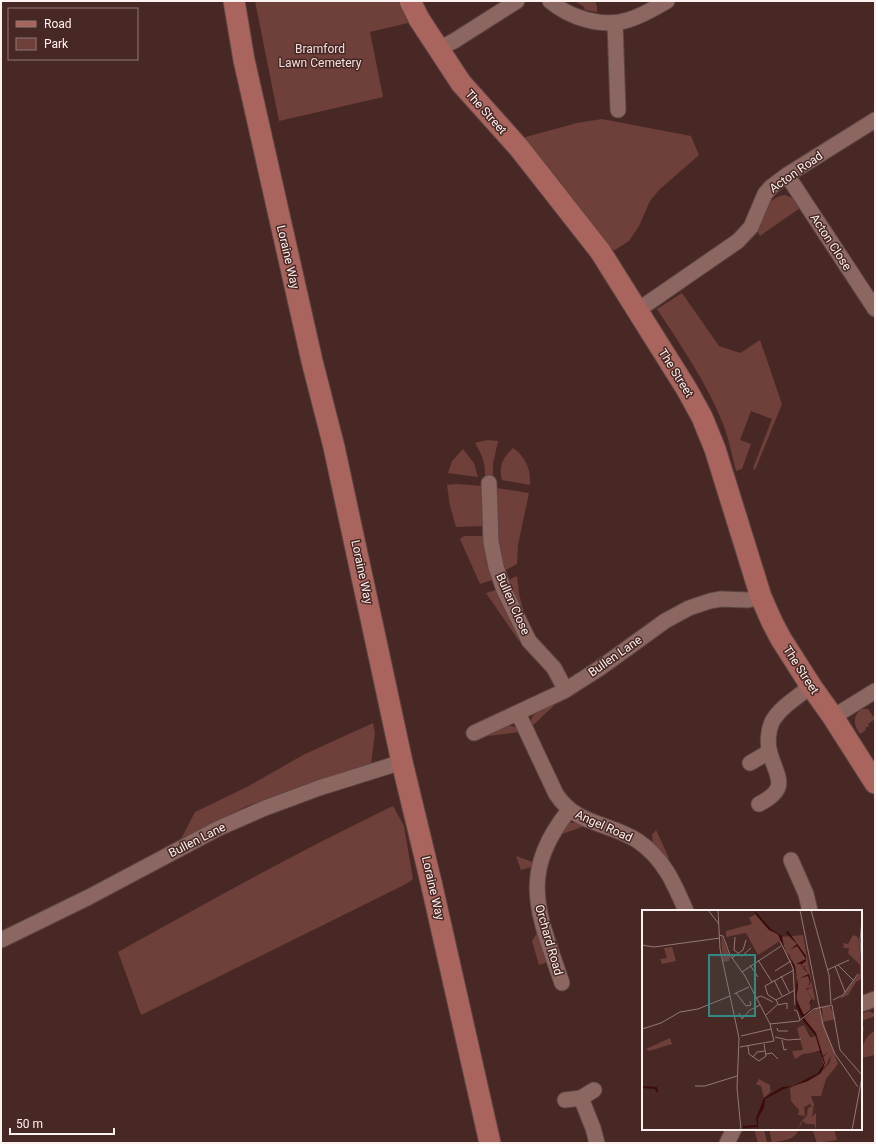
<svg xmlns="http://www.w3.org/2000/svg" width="876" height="1144" font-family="Roboto,sans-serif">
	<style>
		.green { fill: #6f3f3a }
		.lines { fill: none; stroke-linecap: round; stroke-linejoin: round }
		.minor-casing { stroke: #5f4644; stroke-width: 17 }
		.secondary-casing { stroke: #5f4644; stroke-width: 23 }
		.minor { stroke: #8c6762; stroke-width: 15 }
		.secondary { stroke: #a8645d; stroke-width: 21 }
		.labels { text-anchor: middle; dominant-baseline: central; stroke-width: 3; stroke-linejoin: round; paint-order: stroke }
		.park-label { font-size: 12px; fill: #f2dedc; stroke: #482825 }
		.street-label { font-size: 12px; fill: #fef1ef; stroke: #482825 }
		.inset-river { fill: none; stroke: #3c0a09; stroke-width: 2 }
		.inset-road { fill: none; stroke: #917876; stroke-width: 1 }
		.view { fill: #338881; fill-opacity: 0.15; stroke: #338881; stroke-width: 2 }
		.inset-edge { fill: none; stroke: #fef1ef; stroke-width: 2 }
	</style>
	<rect width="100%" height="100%" fill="#482825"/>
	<!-- green -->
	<g class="green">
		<polygon points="255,1 398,1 408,23 370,32 383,97 279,121"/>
		<polygon points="575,1 595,1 597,6 597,12 585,10 584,7"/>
		<polygon points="602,119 691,136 699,155 659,190 650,201 639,226 629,241 615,250 609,249 522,138 577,123"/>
		<path d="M785 195 794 199 800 208 760 236 757 231C763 216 766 197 785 195Z"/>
		<path d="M682 293 719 346 740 353 760 340 782 404 755 470 753 468 772 419 751 411 740 440 751 444 742 469 736 471C732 456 729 440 724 426 708 385 682 347 657 309Z"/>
		<path d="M487 440 498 441 493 464V479L485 478C486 465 482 454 475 443Z"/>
		<path d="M513 448C526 457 531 470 530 485L502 480C498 466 503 458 513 448Z"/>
		<polygon points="463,449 474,463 478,477 448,473 452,461"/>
		<polygon points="457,484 483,486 486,526 456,527 450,506 447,485"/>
		<polygon points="496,488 529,493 518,545 517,564 502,572 499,562"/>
		<polygon points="464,536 487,536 495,579 480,584 460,539"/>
		<polygon points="517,576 519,594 523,609 517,610 504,582"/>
		<polygon points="499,589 522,638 519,641 486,593"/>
		<path d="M564 696 531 727C528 710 551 703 564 696Z"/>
		<path d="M861 709H868L875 719 868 724 869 726 865 728 866 730 860 734C854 726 852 717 861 709Z"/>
		<polygon points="373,723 375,733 371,764 247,806 181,839 195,812 247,787 303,755"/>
		<path d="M503 725C510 726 516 725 520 732L478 737Z"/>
		<path d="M393 806 404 826 413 879 406 884 141 1015 118 952C209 901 299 851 393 806Z"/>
		<polygon points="577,822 588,825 556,836 569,823"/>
		<polygon points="656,830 669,858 666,860 653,844 652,835"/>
		<polygon points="516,856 535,863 534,866 521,870"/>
		<polygon points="540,928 550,961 539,965 532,941"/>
		<polygon points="869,1011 872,1013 875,1013 875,1016 862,1021 864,1030 861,1035 861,1014"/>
		<path d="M875 1031V1055L861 1058C861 1048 865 1035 875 1031Z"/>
		<polygon points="754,1129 764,1129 767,1143 758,1143"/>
		<path d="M769 1129H799C795 1140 785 1140 775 1142V1143H772Z"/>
		<polygon points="812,1129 834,1129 837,1140 817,1143"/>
	</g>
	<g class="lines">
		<defs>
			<g id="minor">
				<path d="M550 1C570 18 603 28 628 20 642 16 655 8 667 1"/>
				<polyline points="615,23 618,110"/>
				<polyline points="438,49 454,41 517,1"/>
				<polyline points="787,175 875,309"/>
				<polyline points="638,310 738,241 751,227 765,194 771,187 787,175 875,120"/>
				<polyline points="489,483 491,542 496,567 504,590 529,641 554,668 565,689"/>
				<path d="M518 713 556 794C577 826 609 822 638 841 664 859 674 883 686 911"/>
				<polyline points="833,717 875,691"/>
				<polyline points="474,733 564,691 600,668 665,621 689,608 710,601 721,599 748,600 761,597"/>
				<polyline points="750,763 769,752"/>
				<path d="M759 804C790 788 777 778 770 753 767 744 768 731 772 722 780 707 798 697 811 686"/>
				<polyline points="791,860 806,894 810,911"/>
				<polyline points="1,940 89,897 217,829 265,808 319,788 402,762"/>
				<path d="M562 983C538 912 518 875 569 810"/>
				<polyline points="861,1004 875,999"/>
				<polyline points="581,1098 593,1128 597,1143"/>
				<polyline points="565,1100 581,1098 594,1090"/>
				<polyline points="727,1143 734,1129"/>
			</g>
			<g id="secondary">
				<polyline points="234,1 244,60 312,361 334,447 402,762 431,882 490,1143"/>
				<polyline points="410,1 419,19 461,83 520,149 600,251 686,388 702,417 715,449 761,597 772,622 781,639 811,686 833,717 875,783"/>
			</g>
		</defs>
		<!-- minor casing -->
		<use href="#minor" class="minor-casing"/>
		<!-- secondary casing -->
		<use href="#secondary" class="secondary-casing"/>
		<!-- minor -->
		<use href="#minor" class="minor"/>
		<!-- secondary -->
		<use href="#secondary" class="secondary"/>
	</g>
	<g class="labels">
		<!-- park labels -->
		<g class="park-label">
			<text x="320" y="49">Bramford<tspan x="320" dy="14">Lawn Cemetery</tspan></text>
		</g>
		<!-- street labels -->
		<g class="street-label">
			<text transform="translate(486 112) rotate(48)">The Street</text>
			<text transform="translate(796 172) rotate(-35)">Acton Road</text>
			<text transform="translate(831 242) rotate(57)">Acton Close</text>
			<text transform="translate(288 257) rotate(77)">Loraine Way</text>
			<text transform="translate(676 373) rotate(58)">The Street</text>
			<text transform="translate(362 572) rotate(78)">Loraine Way</text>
			<text transform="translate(513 604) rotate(66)">Bullen Close</text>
			<text transform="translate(615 656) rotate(-35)">Bullen Lane</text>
			<text transform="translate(801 670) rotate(57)">The Street</text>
			<text transform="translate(604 826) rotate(24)">Angel Road</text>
			<text transform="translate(197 840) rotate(-27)">Bullen Lane</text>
			<text transform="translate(433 888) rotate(77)">Loraine Way</text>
			<text transform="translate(549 940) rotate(74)">Orchard Road</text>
		</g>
	</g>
	<!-- overview -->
	<g transform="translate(642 910)">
		<rect width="220" height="220" fill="#482825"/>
		<path d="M114 4 125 17 139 27 161 25 173 90 168 91V100L162 107 154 86 156 76 151 52 140 37 139 30 116 45 104 23 84 27V21L110 14 107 8ZM79 25 88 47 87 51 81 52ZM211 25 216 27 220 59V71L219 69 214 72 206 85 198 89 218 63V55L206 43 207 38H202L201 33 206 34ZM30 37 34 51 20 54 18 49 25 48 22 38ZM188 96 194 109 181 112 180 97ZM176 97 196 154 184 169 179 186H169L172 194 170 207 174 203V220L172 214H164L161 211 156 220 159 212 165 205 166 198 170 196 168 194 162 197 163 206 156 205 157 200 149 191 148 178 177 164 186 155 188 152 189 145 184 156 179 158 181 153 178 142 161 144 153 149 150 141 161 140 155 118 162 115 168 127H173L161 109ZM28 128 30 134 7 141 4 139ZM117 169 128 175V181L130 180 122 188 119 176 114 174Z" fill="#6f3f3a"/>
		<path d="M112 0 129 19 140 26 146 21 164 46V51L159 55 161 57 165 56 161 58 167 64 169 72 164 79 170 77 164 80 171 90 166 95 168 100 162 108 174 123 181 146 187 141 181 147 183 153 179 163 166 171 142 179 123 189 122 198 116 208V220L114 208 122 188 140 177 151 176 176 163 182 153 178 142 169 143 178 141 174 127 161 110 153 93 155 68 148 46 141 37 136 24 127 20 114 5 107 9 114 5ZM144 23 155 34 148 40 155 36 164 49 154 54H159L167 64 158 68 166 66 168 72 164 80 170 89 166 95 168 100 162 105 154 90 156 75 153 56 142 37 140 26Z" fill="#3c0a09" fill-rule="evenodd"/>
		<path class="inset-river" d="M0 177 14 178 15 182M101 217 116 216"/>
		<path class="inset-road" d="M66 0 77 14M76 0 78 39 97 128 95 178 99 220M158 0 181 115 193 144 216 177M169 0 187 65 189 94M220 10 218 31 220 54M77 25 81 26 88 45 103 66 128 114 157 111 172 99 190 95 198 140 220 165M93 27 92 40 96 43M138 31 151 58 153 95M0 35 12 37 78 28M95 45 100 46 109 38M90 48 101 40 104 30M116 50 130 72M108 55 116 67M196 55 212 71M193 56 203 82M185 60 207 50M133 61 149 51M100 62 139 36M139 66 147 82M132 70 140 86M94 83 104 96 109 95 108 91M92 84 107 77M114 88 119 86 131 92M134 90 153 80M191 90 201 85 216 64M136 95 145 93V99M152 100 155 101 158 110M97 103 100 109 108 100 118 95M124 105 136 94 134 90 126 85 123 76 152 60M135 118 136 121H146M0 119 19 113 38 102 56 99 88 86M99 126 129 119M133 127 146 130 159 129M140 130 142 140 145 139M106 136 107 144 117 151 124 146 122 134M98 137 132 131 128 114M124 144 130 143 136 149M111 147 115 142 123 141M53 176H63L95 166M210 220 220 167"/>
		<path class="view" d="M67 45H113V106H67Z"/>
		<rect width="220" height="220" class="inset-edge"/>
	</g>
	<!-- border -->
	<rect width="876" height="1144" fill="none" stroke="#fef1ef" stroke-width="4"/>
	<!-- legend -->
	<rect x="8" y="8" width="130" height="52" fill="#482825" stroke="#917876"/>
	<rect x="16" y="21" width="20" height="6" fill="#a8645d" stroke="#917876"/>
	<text x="44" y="28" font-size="12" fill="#fef1ef">Road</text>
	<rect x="16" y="38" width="20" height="12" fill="#6f3f3a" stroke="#917876"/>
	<text x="44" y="48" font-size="12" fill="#fef1ef">Park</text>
	<!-- scale -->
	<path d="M10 1128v6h104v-6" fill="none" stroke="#fef1ef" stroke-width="2"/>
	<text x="16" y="1128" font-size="12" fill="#fef1ef" stroke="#482825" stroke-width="3" paint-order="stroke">50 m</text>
</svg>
